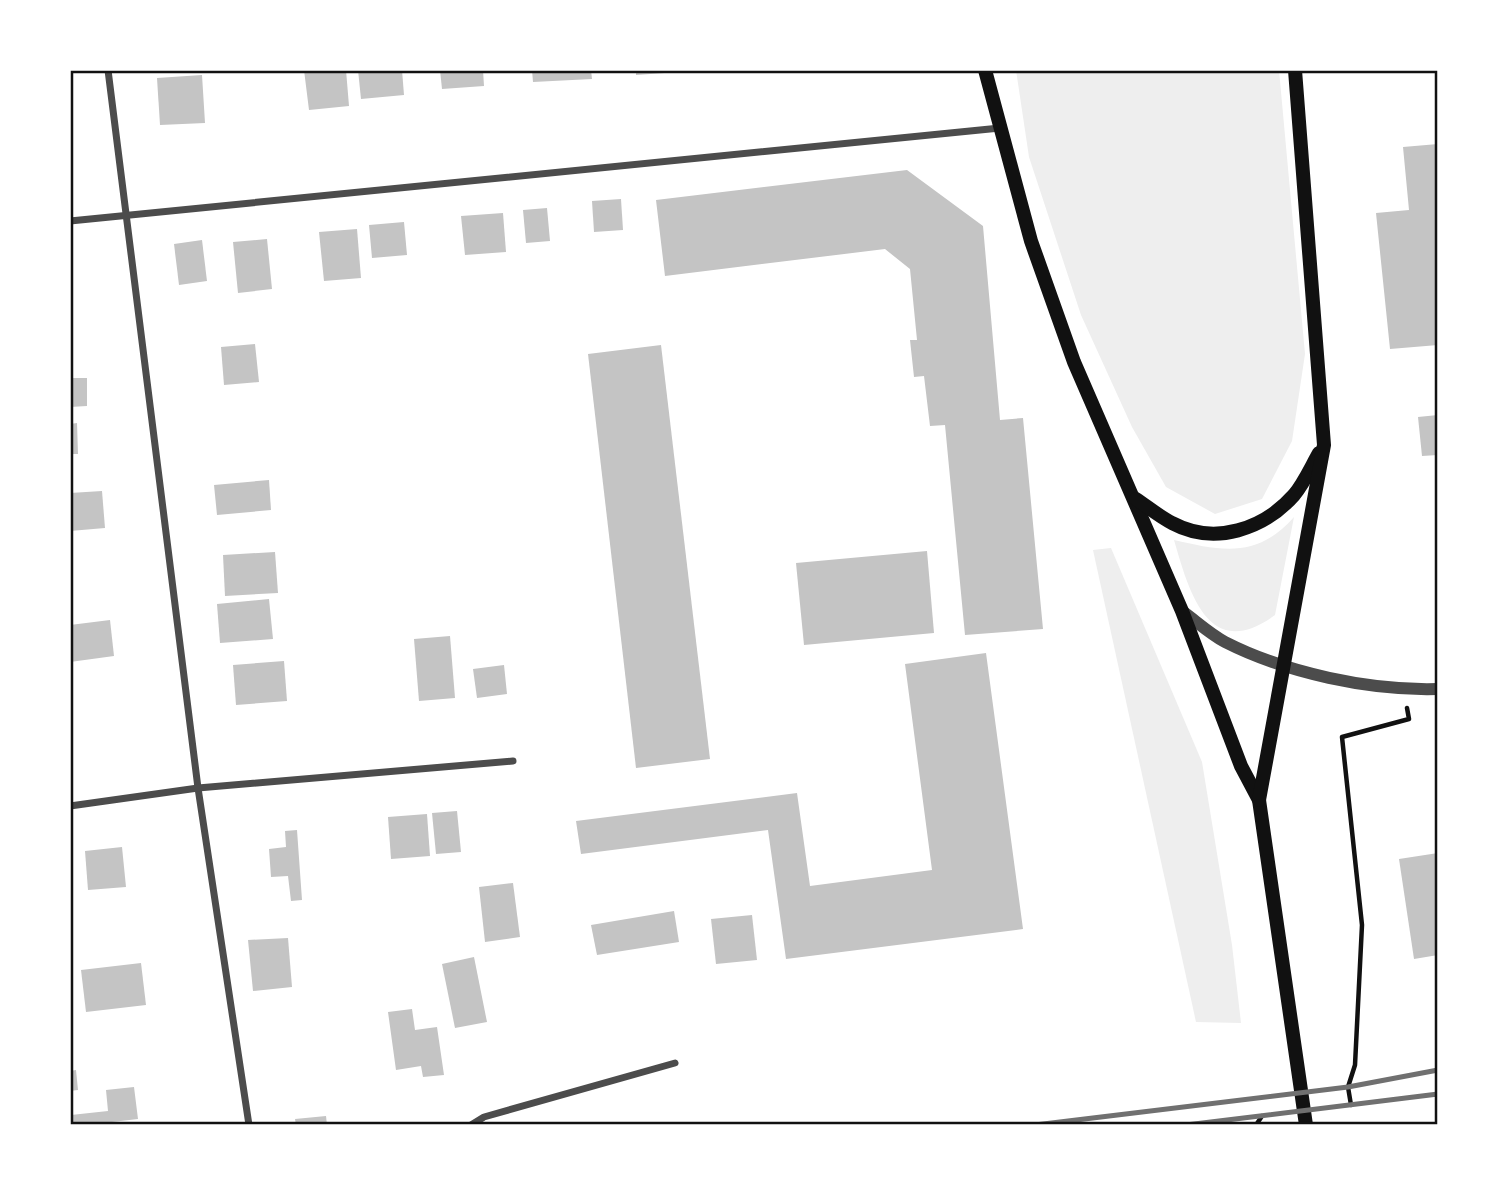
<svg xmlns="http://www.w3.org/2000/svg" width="1508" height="1195" font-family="'Source Sans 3',sans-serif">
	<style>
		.green { fill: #eee }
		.building { fill: #c4c4c4 }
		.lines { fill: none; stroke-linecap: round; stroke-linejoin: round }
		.path { stroke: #111; stroke-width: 4.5 }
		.minor { stroke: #4c4c4c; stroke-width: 7 }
		.tertiary { stroke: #4c4c4c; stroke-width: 12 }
		.secondary { stroke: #111; stroke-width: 14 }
		.rail { stroke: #707070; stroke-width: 5 }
		.neatline { fill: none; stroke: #111; stroke-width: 2.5 }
	</style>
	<rect width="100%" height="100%" fill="#fff"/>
	<!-- green -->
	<g class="green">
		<polygon points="1016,70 1279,70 1305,354 1292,441 1262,499 1215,514 1166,487 1132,427 1081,315 1029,157"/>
		<path d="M1294 517 1275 615C1208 664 1189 591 1174 540 1222 551 1257 559 1294 517Z"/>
		<polygon points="1111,548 1202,762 1232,945 1241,1023 1196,1022 1093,550"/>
	</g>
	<!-- building -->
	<g class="building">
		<polygon points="304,70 346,70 349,106 309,110"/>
		<polygon points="358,70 402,70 404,95 361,99"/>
		<polygon points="440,70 483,70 484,86 442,89"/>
		<polygon points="532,70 591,70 592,79 533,82"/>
		<polygon points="636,70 678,70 679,72 636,75"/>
		<polygon points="202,75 205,123 160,125 157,78"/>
		<polygon points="1438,144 1438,345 1390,349 1376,213 1409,210 1403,147"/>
		<polygon points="907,170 983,226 1000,420 1023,418 1043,629 965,635 945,425 930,426 924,376 914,377 910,340 917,340 910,269 885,249 665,276 656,200"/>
		<polygon points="621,199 623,230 594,232 592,201"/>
		<polygon points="547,208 550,241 526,243 523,210"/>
		<polygon points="503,213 506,252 465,255 461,216"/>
		<polygon points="404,222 407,255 372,258 369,225"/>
		<polygon points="357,229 361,278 324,281 319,232"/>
		<polygon points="267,239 272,289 238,293 233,242"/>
		<polygon points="202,240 207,281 179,285 174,244"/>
		<polygon points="255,344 259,382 224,385 221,347"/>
		<polygon points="661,345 710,759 636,768 588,354"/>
		<polygon points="70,378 87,378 87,406 70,407"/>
		<polygon points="1438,415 1438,455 1422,456 1418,417"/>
		<polygon points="77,423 78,454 70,454 70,424"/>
		<polygon points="269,480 271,510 217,515 214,485"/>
		<polygon points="102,491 105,528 70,531 70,493"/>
		<polygon points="927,551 934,633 804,645 796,563"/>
		<polygon points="275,552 278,593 225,596 223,555"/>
		<polygon points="269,599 273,639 220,643 217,604"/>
		<polygon points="110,620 114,656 70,662 70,625"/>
		<polygon points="450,636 455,698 419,701 414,639"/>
		<polygon points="986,653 1023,929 786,959 768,830 581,854 576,821 797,793 810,886 932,870 905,664"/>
		<polygon points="284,661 287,701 236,705 233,665"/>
		<polygon points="504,665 507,694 477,698 473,669"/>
		<polygon points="457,811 461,852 436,854 432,813"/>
		<polygon points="427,814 430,856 391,859 388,817"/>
		<polygon points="297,830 302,900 291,901 288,876 271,877 269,849 286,847 285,831"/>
		<polygon points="122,847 126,887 88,890 85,851"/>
		<polygon points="1438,853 1438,955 1414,959 1399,859"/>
		<polygon points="513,883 520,937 485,942 479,887"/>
		<polygon points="674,911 679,942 597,955 591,925"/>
		<polygon points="752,915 757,960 716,964 711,919"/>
		<polygon points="288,938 292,987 253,991 248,940"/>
		<polygon points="474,957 487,1022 455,1028 442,964"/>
		<polygon points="141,963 146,1005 86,1012 81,970"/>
		<polygon points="412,1009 415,1030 437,1027 444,1075 423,1077 421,1066 396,1070 388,1012"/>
		<polygon points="76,1070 78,1090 70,1091 70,1071"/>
		<polygon points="134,1087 138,1119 112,1122 112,1125 73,1125 71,1115 108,1111 106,1090"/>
		<polygon points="326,1116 327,1125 296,1125 295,1119"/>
	</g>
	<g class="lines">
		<!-- path -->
		<g class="path">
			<polyline points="1351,1105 1348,1087 1355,1065 1362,925 1342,737 1409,719 1407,708"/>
			<polyline points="1256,1125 1262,1116"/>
		</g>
		<!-- minor -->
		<g class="minor">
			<polyline points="108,70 198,788 249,1125"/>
			<polyline points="70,221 1000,128"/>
			<polyline points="70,806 198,788 513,761"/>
			<polyline points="471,1125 484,1117 675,1063"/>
		</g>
		<!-- tertiary -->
		<path class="tertiary" d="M1182 611C1196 621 1210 634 1225 642 1286 673 1370 691 1438 689"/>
		<!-- secondary -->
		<g class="secondary">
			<polyline points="985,70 1031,241 1074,362 1182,611 1241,766 1259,800 1306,1125"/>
			<path d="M1136 499C1148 507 1160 517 1172 523 1215 546 1264 529 1294 495 1304 483 1311 467 1319 453"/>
			<polyline points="1259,800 1324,445 1295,70"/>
		</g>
		<!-- rail -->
		<g class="rail">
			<polyline points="1035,1125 1348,1087 1438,1070"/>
			<polyline points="1186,1125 1438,1094"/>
		</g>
	</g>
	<!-- border -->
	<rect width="1508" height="1195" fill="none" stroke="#ffffff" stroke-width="144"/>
	<rect x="72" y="72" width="1364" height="1051" class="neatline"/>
</svg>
